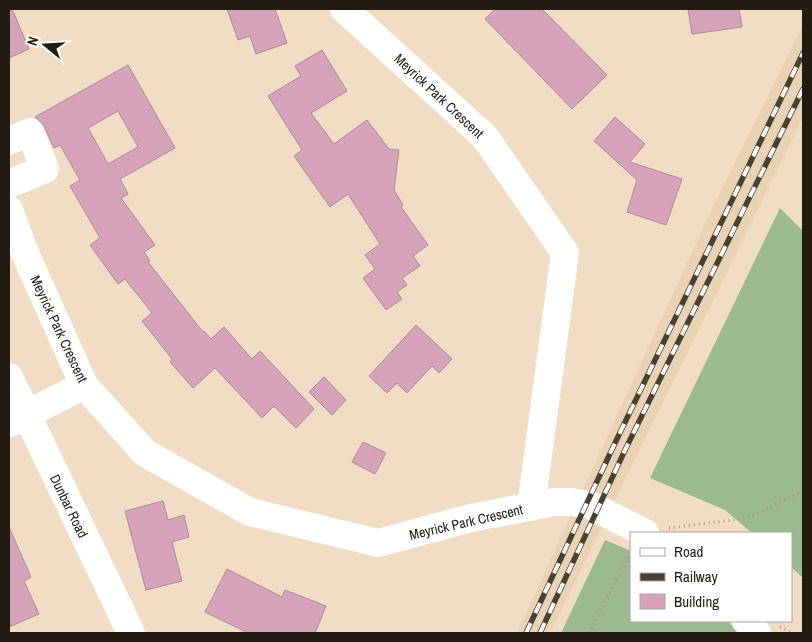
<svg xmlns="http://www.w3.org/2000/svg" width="812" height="642" font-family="'Archivo Narrow',sans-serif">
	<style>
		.built { fill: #ebd2b4 }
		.forest { fill: #9bba90 }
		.building { fill: #d6a3bb; stroke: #a98c99; fill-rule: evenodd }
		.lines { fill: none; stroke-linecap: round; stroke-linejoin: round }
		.path { stroke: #a99986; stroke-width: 3; stroke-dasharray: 1 4; stroke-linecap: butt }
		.minor { stroke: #fff; stroke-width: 28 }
		.rail-casing { stroke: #494034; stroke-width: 5.5 }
		.rail { stroke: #fff; stroke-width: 4; stroke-dasharray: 11; stroke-linecap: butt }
		.labels { text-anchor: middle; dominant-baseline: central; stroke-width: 4; stroke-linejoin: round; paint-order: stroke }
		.street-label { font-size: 14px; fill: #221b12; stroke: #fff }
	</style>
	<rect width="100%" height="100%" fill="#f1ddc5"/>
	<!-- built -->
	<polygon class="built" points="803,24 803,117 550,633 517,633 705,224"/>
	<!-- forest -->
	<g class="forest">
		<polygon points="780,208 803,231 803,578 791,567 791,533 752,533 725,510 650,478"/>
		<polygon points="605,540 631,551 631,621 728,621 738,633 561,633"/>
	</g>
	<!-- building -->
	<g class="building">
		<polygon points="9,9 12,9 29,49 9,58"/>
		<polygon points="227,9 275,9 287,43 256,54 250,36 238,40"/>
		<polygon points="495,9 542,9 607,75 572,109 485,19"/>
		<polygon points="688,9 739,9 742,27 692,34"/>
		<polygon points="322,50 347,91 311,113 334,144 367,120 389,149 399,150 394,190 403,205 401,207 428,245 413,256 420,266 402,278 407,285 397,292 402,299 386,310 363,278 375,269 365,255 380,244 348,194 330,207 294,156 302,150 268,96 301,76 295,66"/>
		<path d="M128 65 175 148 120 179 128 194 121 198 155 245 144 252 150 261 148 262 203 332 204 331 211 339 224 327 252 359 260 351 314 409 296 428 274 406 262 418 215 368 193 388 170 362 172 359 142 321 152 313 125 279 118 284 90 245 100 238 70 186 80 180 60 145 54 148 44 126 35 117ZM118 111 138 147 108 164 88 128Z"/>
		<polygon points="615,117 645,144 630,162 682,179 666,225 627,212 637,180 594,141"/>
		<polygon points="416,325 452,359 439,373 432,366 407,393 397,383 387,393 369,376"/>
		<polygon points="324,377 346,400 332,415 309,392"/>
		<polygon points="363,442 386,453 375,474 352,462"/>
		<polygon points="163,501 168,520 184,515 189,537 172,542 182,581 146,590 125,511"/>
		<polygon points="9,527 31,577 24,581 39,614 9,627"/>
		<polygon points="227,569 282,597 285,590 326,606 315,633 248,633 205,612"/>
	</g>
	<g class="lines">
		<!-- path -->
		<g class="path">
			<polyline points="669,528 748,518 803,491"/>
			<polyline points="780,627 792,633"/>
			<polyline points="589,633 630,554"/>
		</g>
		<!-- minor -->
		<g class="minor">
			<polyline points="344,9 485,137 565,253 531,507"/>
			<polyline points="9,141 30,132 45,169 9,184"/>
			<polyline points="9,210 24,251 84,385 145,453 250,512 378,543 471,518 554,502 571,502 590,505 645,533"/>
			<polyline points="9,377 131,633"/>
			<polyline points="10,423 84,385"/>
			<polyline points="746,621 757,633"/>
		</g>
		<defs>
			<g id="rail">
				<polyline points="526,633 615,443 803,53"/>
				<polyline points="540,633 626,448 803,89"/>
			</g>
		</defs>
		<!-- rail casing -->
		<use href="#rail" class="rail-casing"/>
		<!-- rail -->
		<use href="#rail" class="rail"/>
	</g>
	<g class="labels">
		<!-- street labels -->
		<g class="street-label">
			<text transform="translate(439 96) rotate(43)">Meyrick Park Crescent</text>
			<text transform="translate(59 329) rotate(65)">Meyrick Park Crescent</text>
			<text transform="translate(69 506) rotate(64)">Dunbar Road</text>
			<text transform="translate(466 522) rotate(-13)">Meyrick Park Crescent</text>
		</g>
	</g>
	<!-- border -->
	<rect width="812" height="642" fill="none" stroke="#221b12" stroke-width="20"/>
	<!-- legend -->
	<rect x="630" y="532" width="162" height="90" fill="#ffffff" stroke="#a7a4a0"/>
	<rect x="640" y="548" width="25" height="8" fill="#ffffff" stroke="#a7a4a0"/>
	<text x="674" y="557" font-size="15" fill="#221b12">Road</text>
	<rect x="640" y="573" width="25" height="8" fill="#494034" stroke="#a7a4a0"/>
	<text x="674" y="582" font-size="15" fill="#221b12">Railway</text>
	<rect x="640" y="594" width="25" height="15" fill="#d6a3bb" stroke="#a7a4a0"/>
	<text x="674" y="607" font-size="15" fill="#221b12">Building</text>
	<!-- north arrow -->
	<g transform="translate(45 45) rotate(288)" stroke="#ffffff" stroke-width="4" paint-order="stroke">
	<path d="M0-4L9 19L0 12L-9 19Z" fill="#221b12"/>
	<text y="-8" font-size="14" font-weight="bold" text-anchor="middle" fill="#221b12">N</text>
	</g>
</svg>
